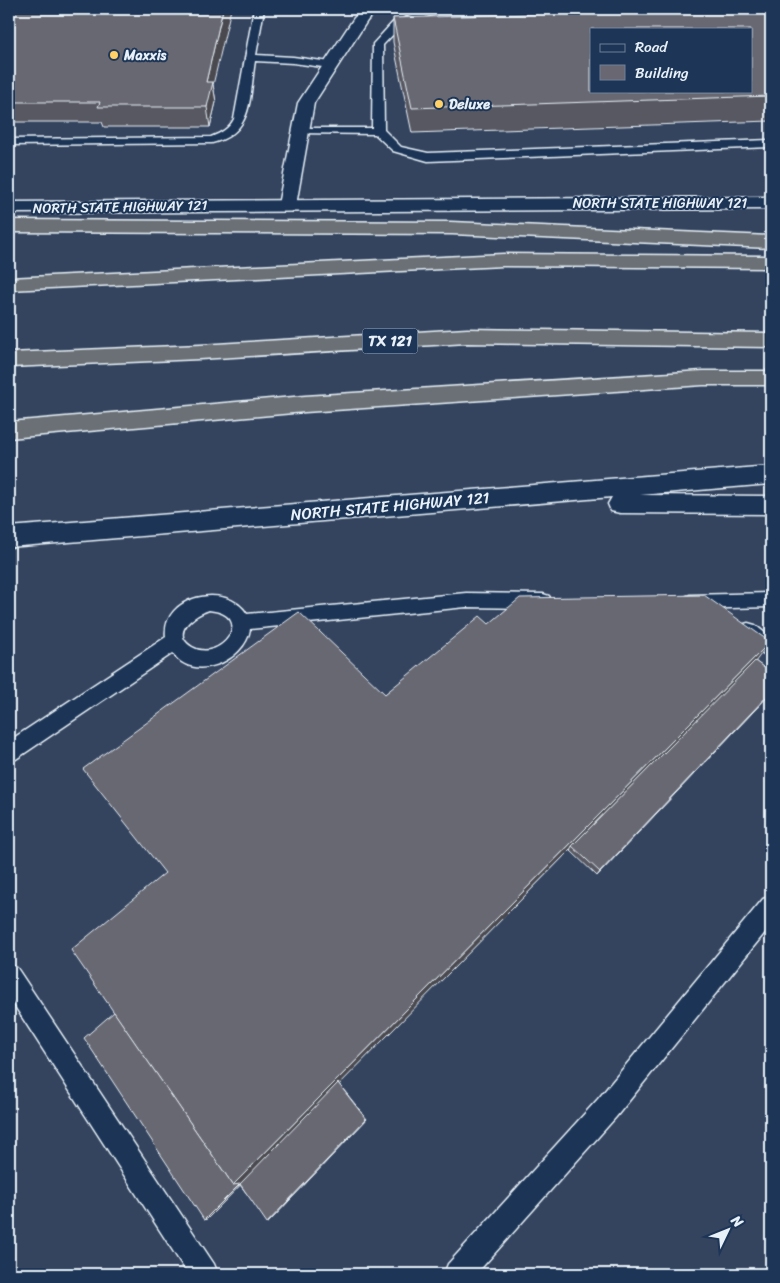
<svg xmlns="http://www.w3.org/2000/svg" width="780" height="1283" font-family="Sriracha,sans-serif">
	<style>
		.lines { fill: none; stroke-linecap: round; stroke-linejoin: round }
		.service-casing { stroke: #e8f1f8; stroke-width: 3 }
		.tertiary-casing { stroke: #e8f1f8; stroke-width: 3 }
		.secondary-casing { stroke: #e8f1f8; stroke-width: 3 }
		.motorway-casing { stroke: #e8f1f8; stroke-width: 3 }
		.service { fill: #1d3557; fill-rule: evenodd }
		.tertiary { fill: #1d3557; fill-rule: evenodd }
		.secondary { fill: #1d3557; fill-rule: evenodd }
		.motorway { fill: #6b7074; fill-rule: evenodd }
		.wall { fill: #595962; stroke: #e8f1f8 }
		.shaded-wall { fill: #494850; stroke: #e8f1f8 }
		.building { fill: #686772; stroke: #e8f1f8; fill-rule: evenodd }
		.poi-dot { fill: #ffd166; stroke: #1d3557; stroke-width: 2 }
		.labels { text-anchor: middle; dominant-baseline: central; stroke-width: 4; stroke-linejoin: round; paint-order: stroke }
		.far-poi-label { font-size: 14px; font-weight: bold; fill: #e8f1f8; stroke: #1d3557; text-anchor: start }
		.far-street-label { font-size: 14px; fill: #e8f1f8; stroke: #1d3557 }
		.shield { fill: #1d3557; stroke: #abb9c8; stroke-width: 1 }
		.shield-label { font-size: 15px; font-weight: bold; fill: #e8f1f8 }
		.street-label { font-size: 16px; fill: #e8f1f8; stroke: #1d3557 }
	</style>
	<rect width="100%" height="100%" fill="#34445f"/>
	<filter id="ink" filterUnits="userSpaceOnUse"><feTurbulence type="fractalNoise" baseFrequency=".02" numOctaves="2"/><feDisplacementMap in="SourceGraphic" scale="10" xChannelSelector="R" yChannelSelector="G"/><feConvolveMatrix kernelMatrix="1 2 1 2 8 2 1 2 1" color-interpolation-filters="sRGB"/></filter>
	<g filter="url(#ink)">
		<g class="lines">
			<defs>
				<g id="service">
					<path d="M254 9H264L256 55 293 57 330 62 335 65 330 68 293 63 255 61C249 97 254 133 212 143L9 145V139L211 137C221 133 229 129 234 119Z"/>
					<polygon points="434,9 448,9 402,25 383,45 384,130 401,147 428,153 771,140 771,147 428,161 393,151 375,134 297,133 295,131 301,128 372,128 373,44 394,21"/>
					<path d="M466 593 543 594 549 596 552 601 549 606 543 608 466 607 250 629C245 662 192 683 173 653L16 759 9 761V741L166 637C161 596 227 581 247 614ZM209 610C258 615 219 664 192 647 169 633 194 615 209 610Z"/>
					<polygon points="771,593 771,607 690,609 684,607 681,602 684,597 690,595"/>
					<path d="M748 623 755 625 771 638V657C760 653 744 642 739 631L741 625Z"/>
					<polygon points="771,896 771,925 616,1117 476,1274 444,1274 448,1264 598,1099 763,899"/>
					<polygon points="9,964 17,968 214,1264 218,1274 188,1274 9,997"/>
				</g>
				<polygon id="tertiary" points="363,9 378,9 367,21 314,103 296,205 294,209 287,211 280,209 278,205 298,103 354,18"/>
				<g id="secondary">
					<polygon points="771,197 771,209 9,213 9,202"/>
					<polygon points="771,466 771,484 640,495 771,496 771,514 620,513 611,511 608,504 612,497 9,547 9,527"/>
				</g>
				<g id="motorway">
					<polygon points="9,220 451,222 771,236 771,248 451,234 9,232"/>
					<polygon points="503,254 771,256 771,268 503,266 9,290 9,278"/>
					<polygon points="467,329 771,333 771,347 467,343 200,359 9,367 9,353 200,345"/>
					<polygon points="703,371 771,371 771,385 703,385 305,412 9,438 9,422 305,396"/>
				</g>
			</defs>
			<!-- service casing -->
			<use href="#service" class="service-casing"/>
			<!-- tertiary casing -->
			<use href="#tertiary" class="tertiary-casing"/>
			<!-- secondary casing -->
			<use href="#secondary" class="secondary-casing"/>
			<!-- motorway casing -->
			<use href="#motorway" class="motorway-casing"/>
			<!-- service -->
			<use href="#service" class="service"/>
			<!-- tertiary -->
			<use href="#tertiary" class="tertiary"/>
			<!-- secondary -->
			<use href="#secondary" class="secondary"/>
			<!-- motorway -->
			<use href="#motorway" class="motorway"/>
		</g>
		<!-- wall -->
		<g class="wall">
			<polygon points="9,9 213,85 216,102 210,127 104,127 102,122 9,122"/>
			<polygon points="771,17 771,121 412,133 393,42 393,18"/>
			<polygon points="489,624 755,661 771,673 771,693 597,876 570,850 339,1084 367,1119 269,1222 240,1185 207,1219 114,1012 385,694"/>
		</g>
		<!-- shaded-wall -->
		<g class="shaded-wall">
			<polygon points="223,9 231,9 213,85 216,102 210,127 207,107 206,82"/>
			<polygon points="770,642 755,662 572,846 570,850 207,1219 204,1220 233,1185"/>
			<polygon points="771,692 771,693 597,876 600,872"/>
			<polygon points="366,1119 367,1119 269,1222 267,1223"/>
		</g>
		<!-- building -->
		<g class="building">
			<polygon points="9,9 223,9 206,82 213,82 207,107 98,107 100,102 9,102"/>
			<path d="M706 9H765L771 17V96L412 108 393 18ZM591 29H751V91H591Z"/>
			<polygon points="704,595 770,642 233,1185 71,950 165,873 83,769 299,612 385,694 480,616 489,624 520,598"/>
			<polygon points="755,661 771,673 771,692 600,872 572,846"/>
			<polygon points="114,1012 233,1185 240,1184 204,1220 84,1038"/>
			<polygon points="338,1083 366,1119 267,1223 240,1184"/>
		</g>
	</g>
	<!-- markers -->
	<g class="poi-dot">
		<circle cx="114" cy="55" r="5"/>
		<circle cx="439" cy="104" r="5"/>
	</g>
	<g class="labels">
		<!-- far-poi labels -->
		<g class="far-poi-label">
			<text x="124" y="55">Maxxis</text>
			<text x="449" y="104">Deluxe</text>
		</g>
		<!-- far-street labels -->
		<g class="far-street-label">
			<text x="660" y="203">NORTH STATE HIGHWAY 121</text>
			<text transform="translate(120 207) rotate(-1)">NORTH STATE HIGHWAY 121</text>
		</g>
		<!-- shield labels -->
		<rect class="shield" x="362.5" y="328.5" width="55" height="25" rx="4"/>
		<g class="shield-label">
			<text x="390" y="341">TX 121</text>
		</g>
		<!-- street labels -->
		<g class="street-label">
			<text transform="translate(390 506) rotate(-5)">NORTH STATE HIGHWAY 121</text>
		</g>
	</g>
	<!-- margin -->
	<rect width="780" height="1283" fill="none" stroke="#1d3557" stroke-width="30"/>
	<rect x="15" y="15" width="750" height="1253" fill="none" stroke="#e8f1f8" stroke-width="2" filter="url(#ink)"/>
	<!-- legend -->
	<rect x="590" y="28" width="162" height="65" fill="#1d3557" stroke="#6e8097"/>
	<rect x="600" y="44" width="25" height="8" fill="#1d3557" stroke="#6e8097"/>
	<text x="635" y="52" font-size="15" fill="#e8f1f8">Road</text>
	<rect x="600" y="65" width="25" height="15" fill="#686772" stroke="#6e8097"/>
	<text x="635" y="78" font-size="15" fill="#e8f1f8">Building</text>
	<!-- north arrow -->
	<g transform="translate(728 1230) rotate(47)" stroke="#1d3557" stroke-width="4" paint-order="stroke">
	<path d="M0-4L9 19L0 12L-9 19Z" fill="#e8f1f8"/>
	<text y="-8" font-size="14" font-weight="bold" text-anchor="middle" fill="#e8f1f8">N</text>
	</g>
</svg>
